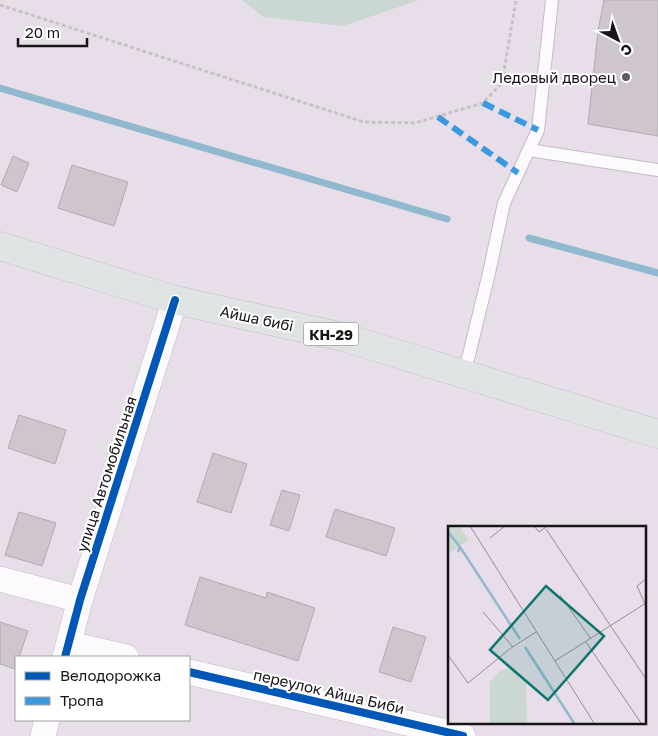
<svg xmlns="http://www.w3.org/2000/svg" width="658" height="736" font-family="'Golos Text',sans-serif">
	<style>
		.green { fill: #cbd8d2 }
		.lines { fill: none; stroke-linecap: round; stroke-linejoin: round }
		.stream { stroke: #90b8ce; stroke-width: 7 }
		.building { fill: #cec5ce; stroke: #b2aab3 }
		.service-casing { stroke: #c4bbc5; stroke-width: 14 }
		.minor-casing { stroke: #c4bbc5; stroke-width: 26 }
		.primary-casing { stroke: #c0bbc0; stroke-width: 29 }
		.path { stroke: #c6c3c6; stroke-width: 3; stroke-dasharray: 4 2.5; stroke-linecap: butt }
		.service { stroke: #fcfafc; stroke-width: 12 }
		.minor { stroke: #fcfafc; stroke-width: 25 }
		.primary { stroke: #e0e3e3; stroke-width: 28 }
		.quiet { stroke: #3b9adf; stroke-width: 6; stroke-dasharray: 12 6; stroke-linecap: butt }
		.cycleway-casing { stroke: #fff; stroke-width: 11 }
		.cycleway { stroke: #0057b8; stroke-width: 8 }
		.poi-dot { fill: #615a62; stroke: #fff; stroke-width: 2 }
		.labels { text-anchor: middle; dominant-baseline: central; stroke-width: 4; stroke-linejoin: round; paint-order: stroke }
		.shield { fill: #fff; stroke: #5e5a5f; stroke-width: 1 }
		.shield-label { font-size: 14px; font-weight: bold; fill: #19131a }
		.poi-label { font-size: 15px; fill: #19131a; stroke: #fff; text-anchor: end }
		.street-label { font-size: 15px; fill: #19131a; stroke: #fff }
		.inset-river { fill: none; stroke: #90b8ce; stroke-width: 2.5 }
		.inset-road { fill: none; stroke: #958d96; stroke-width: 1 }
		.view { fill: #0f766e; fill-opacity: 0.15; stroke: #0f766e; stroke-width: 2.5 }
		.inset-edge { fill: none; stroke: #19131a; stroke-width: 2.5 }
	</style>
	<rect width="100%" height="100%" fill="#e8dee9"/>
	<!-- green -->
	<polygon class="green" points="242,0 419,0 343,26 263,17"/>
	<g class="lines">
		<!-- stream -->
		<g class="stream">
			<polyline points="0,88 447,219"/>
			<polyline points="529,238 658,273"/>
		</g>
	</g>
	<!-- building -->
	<g class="building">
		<polygon points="604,0 658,0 658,136 588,124 598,31"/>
		<polygon points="13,156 29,163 17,192 1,185"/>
		<polygon points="72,165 128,182 114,226 58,208"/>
		<polygon points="19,415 66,430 55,464 8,448"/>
		<polygon points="213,453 247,464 231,513 197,502"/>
		<polygon points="282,490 300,495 289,531 270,525"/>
		<polygon points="335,509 395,528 386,556 326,537"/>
		<polygon points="19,512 56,523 42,566 5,555"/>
		<polygon points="200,577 266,598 267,592 315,608 298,661 185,625"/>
		<polygon points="0,622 28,631 19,657 16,657 15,669 0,664"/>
		<polygon points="393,627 426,637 411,682 379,672"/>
	</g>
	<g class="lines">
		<defs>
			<g id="service">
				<polyline points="529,150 658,170"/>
				<polyline points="464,375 489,273 504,203 538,130 552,0"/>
			</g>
			<g id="minor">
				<polyline points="0,579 80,600"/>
				<polyline points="69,644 126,657"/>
				<polyline points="65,657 80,600 175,300"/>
				<polyline points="189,672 463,736"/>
				<polyline points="43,736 47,720"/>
			</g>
			<polyline id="primary" points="0,246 175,300 343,337 658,434"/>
		</defs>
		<!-- service casing -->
		<use href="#service" class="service-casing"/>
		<!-- minor casing -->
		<use href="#minor" class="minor-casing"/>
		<!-- primary casing -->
		<use href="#primary" class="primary-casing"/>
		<!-- path -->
		<polyline class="path" points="0,5 364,122 415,123 483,103 502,83 516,0"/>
		<!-- service -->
		<use href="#service" class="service"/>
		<!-- minor -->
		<use href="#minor" class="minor"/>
		<!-- primary -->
		<use href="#primary" class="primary"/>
		<!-- quiet -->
		<g class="quiet">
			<polyline points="483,103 538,130"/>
			<polyline points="438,117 518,173"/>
		</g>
		<defs>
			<g id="cycleway">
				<polyline points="65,657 80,600 175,300"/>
				<polyline points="189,672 463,736"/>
			</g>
		</defs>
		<!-- cycleway casing -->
		<use href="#cycleway" class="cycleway-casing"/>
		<!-- cycleway -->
		<use href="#cycleway" class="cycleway"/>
	</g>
	<!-- markers -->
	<circle class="poi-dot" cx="626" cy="77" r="5"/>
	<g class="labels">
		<!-- shield labels -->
		<rect class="shield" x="303.5" y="322.5" width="55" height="23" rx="4"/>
		<g class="shield-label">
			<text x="331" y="334">КН-29</text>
		</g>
		<!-- poi labels -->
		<g class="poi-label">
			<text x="616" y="77">Ледовый дворец</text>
		</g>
		<!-- street labels -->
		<g class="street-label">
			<text transform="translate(257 318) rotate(12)">Айша бибі</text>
			<text transform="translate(106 474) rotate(-72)">улица Автомобильная</text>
			<text transform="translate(329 691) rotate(13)">переулок Айша Биби</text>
		</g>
	</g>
	<!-- overview -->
	<g transform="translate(448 526)">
		<rect width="198" height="198" fill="#e8dee9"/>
		<path d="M0 0H11L21 14 0 28ZM62 142 78 153 79 197H42V156L53 144Z" fill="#cbd8d2"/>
		<path class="inset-river" d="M0 6 12 21 10 26M12 21 72 113M77 121 126 197"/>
		<path class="inset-road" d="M22 0 146 197M86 0 91 6 98 1M98 3 198 153M42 12 57 0M112 69 143 113M197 78 189 60 198 53M35 86 65 121M138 116 193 197M0 129 20 157 63 122 88 106M107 135 198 77"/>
		<path class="view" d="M98 60 156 110 100 174 42 124Z"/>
		<rect width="198" height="198" class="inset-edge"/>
	</g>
	<!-- legend -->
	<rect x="15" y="656" width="175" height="65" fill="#ffffff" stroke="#a3a1a3"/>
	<rect x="25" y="672" width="25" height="8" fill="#0057b8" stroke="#a3a1a3"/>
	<text x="60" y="681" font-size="15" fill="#19131a">Велодорожка</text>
	<rect x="25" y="697" width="25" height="8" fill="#3b9adf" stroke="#a3a1a3"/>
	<text x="60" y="706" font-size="15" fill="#19131a">Тропа</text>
	<!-- north arrow -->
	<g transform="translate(618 40) rotate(139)" stroke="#ffffff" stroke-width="4" paint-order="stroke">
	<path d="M0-4L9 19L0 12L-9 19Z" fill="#19131a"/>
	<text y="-8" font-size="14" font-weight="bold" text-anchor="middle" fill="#19131a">С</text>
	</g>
	<!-- scale -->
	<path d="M18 38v8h69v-8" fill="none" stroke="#19131a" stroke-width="2.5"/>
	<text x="25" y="38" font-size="15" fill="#19131a" stroke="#ffffff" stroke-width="4" paint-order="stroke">20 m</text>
</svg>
